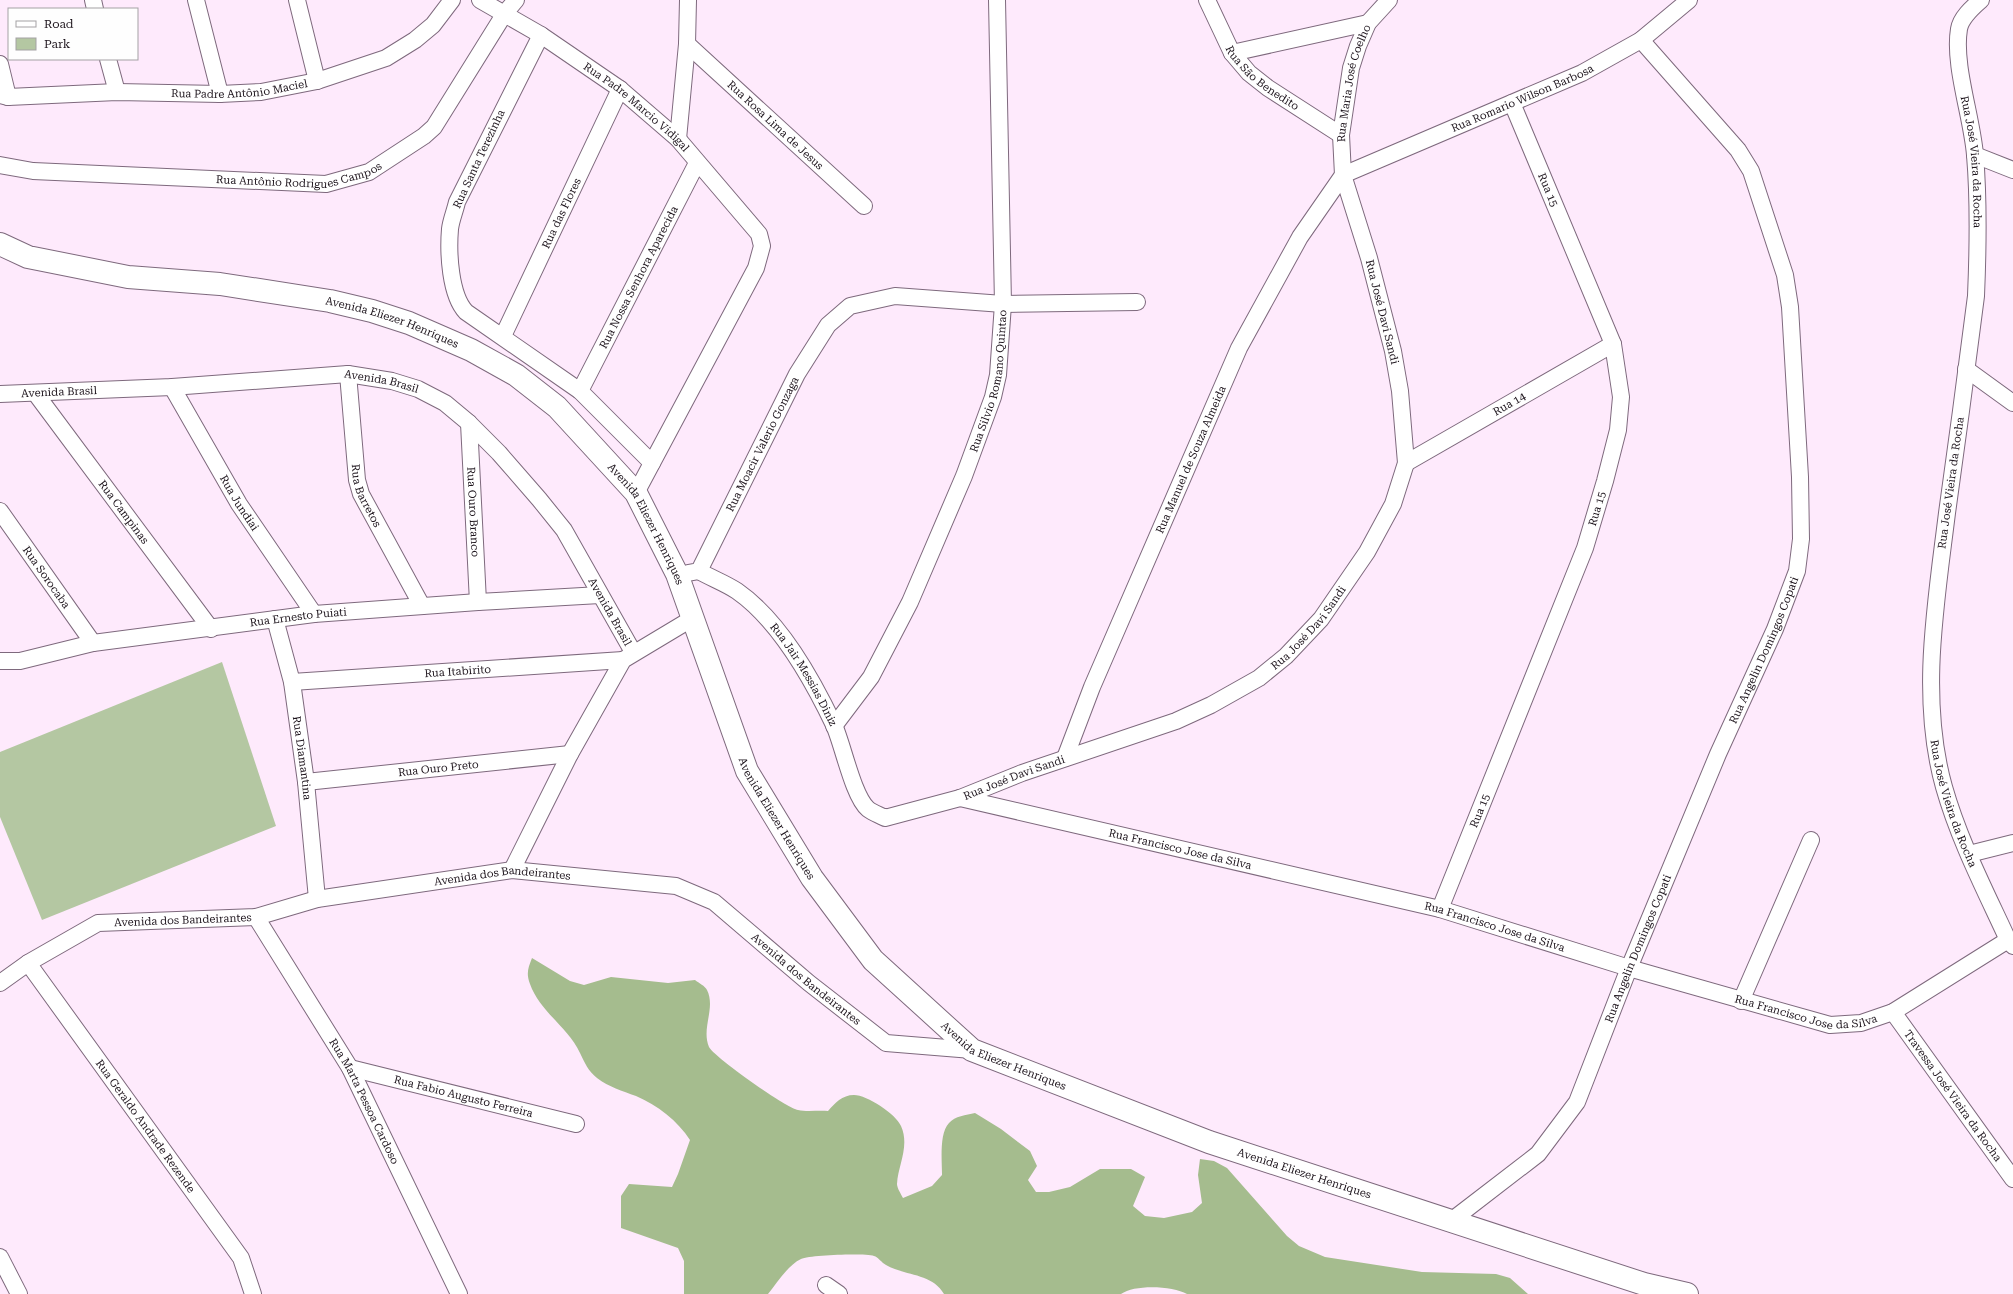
<svg xmlns="http://www.w3.org/2000/svg" width="2013" height="1294" font-family="'Roboto Serif',serif">
	<style>
		.green { fill: #b4c7a2 }
		.forest { fill: #a5bc8e }
		.lines { fill: none; stroke-linecap: round; stroke-linejoin: round }
		.street-casing { stroke: #7e697d; stroke-width: 18 }
		.secondary-casing { stroke: #7e697d; stroke-width: 24 }
		.street { stroke: #fff; stroke-width: 16 }
		.secondary { stroke: #fff; stroke-width: 22 }
		.labels { text-anchor: middle; dominant-baseline: central; stroke-width: 3.5; stroke-linejoin: round; paint-order: stroke }
		.street-label { font-size: 11px; fill: #1e151d; stroke: #fefefe }
	</style>
	<rect width="100%" height="100%" fill="#feeafc"/>
	<!-- green -->
	<polygon class="green" points="222,662 276,826 42,920 0,817 0,752"/>
	<!-- forest -->
	<path class="forest" d="M532 958 570 981 584 985 611 977 668 983 695 980C699 983 705 986 707 990 716 1008 701 1028 709 1047 714 1057 786 1108 798 1110 807 1112 819 1110 828 1111 835 1103 842 1095 854 1095 867 1095 896 1114 901 1126 910 1146 898 1165 897 1184 897 1188 901 1194 903 1198L932 1186 942 1175C942 1162 939 1133 949 1123 955 1116 966 1115 975 1113L1001 1129 1030 1151 1037 1166 1028 1180 1036 1192H1049L1070 1187 1100 1169H1131L1145 1177 1133 1206 1145 1216 1164 1218 1192 1212 1202 1203 1198 1175 1200 1159 1214 1161 1227 1168 1287 1236 1299 1246 1325 1257 1422 1272 1496 1274 1510 1278 1528 1294H1187C1173 1286 1135 1284 1121 1294H944C932 1273 905 1276 886 1265 882 1263 878 1257 874 1256 864 1253 811 1255 801 1259 788 1265 777 1283 768 1294H684V1261L678 1248 621 1228V1196L629 1184 672 1187 678 1174 690 1140C678 1121 657 1105 636 1096 622 1091 609 1087 597 1078 588 1071 585 1063 580 1053 568 1027 540 1012 530 984 526 974 528 968 532 958Z"/>
	<g class="lines">
		<defs>
			<g id="street">
				<polyline points="93,0 95,9"/>
				<polyline points="196,0 220,94"/>
				<polyline points="297,0 317,81"/>
				<path id="s1" d="M480 0 541 35 620 89 678 139 759 234 762 246 756 268 636 493"/>
				<path id="s2" d="M1207 0 1232 53 1249 73 1268 88 1341 135"/>
				<path id="s3" d="M1981 0C1973 7 1961 17 1959 29 1953 65 1972 117 1975 155 1979 202 1978 249 1976 296 1967 368 1957 441 1947 513 1936 603 1919 698 1944 787 1959 840 1985 890 2008 940L2013 946"/>
				<path d="M541 35 457 202C455 211 451 220 450 229 448 253 450 295 466 312L580 391 652 463"/>
				<path id="s4" d="M687 44 864 206"/>
				<polyline points="1232,53 1368,23"/>
				<polyline points="108,59 117,92"/>
				<polyline points="0,64 8,97"/>
				<path id="s5" d="M0 95 8 97 117 92 220 94 261 92 317 81 386 58 415 40 433 25 452 0"/>
				<polyline points="678,139 687,44 688,0"/>
				<polyline points="1975,155 2013,170"/>
				<path id="s6" d="M0 165 33 171 326 184 369 172 424 136 434 127 505 13 516 0"/>
				<path id="s7" d="M1343 175 1582 73 1641 40 1689 0"/>
				<path id="s8" d="M503 336 620 89"/>
				<polyline points="1966,369 2013,403"/>
				<path id="s9" d="M348 374 357 480 361 494 422 606"/>
				<path id="s10" d="M172 387 239 504 314 614"/>
				<path id="s11" d="M580 391 697 163"/>
				<path id="s12" d="M0 394 172 387 348 374 392 381 418 389 445 403 469 423 499 453 539 499 564 530 633 652"/>
				<path id="s13" d="M36 394 211 629"/>
				<path id="s14" d="M469 423 478 602"/>
				<path id="s15" d="M1406 463 1613 344"/>
				<path id="s16" d="M0 511 93 643"/>
				<path id="s17" d="M699 571C711 578 725 583 737 591 780 621 812 679 834 725 843 745 853 796 868 809 873 813 880 815 885 818L960 798 1022 773 1176 721 1211 705 1259 678 1286 656 1321 619 1367 552 1393 504 1406 463 1400 391 1393 351 1369 258 1343 175 1341 135 1351 68 1358 46 1368 23 1389 0"/>
				<path id="s18" d="M688 573 699 571 797 374 828 325 850 306 895 296 1003 304 1137 302"/>
				<path id="s19" d="M275 619 292 682 306 782 317 899"/>
				<path id="s20" d="M0 661H20L93 643 314 614 478 602 600 595"/>
				<path id="s21" d="M292 682 623 660"/>
				<path id="s22" d="M834 726 871 677 910 602 964 476 993 397 998 375 1003 304 997 0"/>
				<path id="s23" d="M1065 758 1092 687 1239 348 1300 237 1343 175"/>
				<path id="s24" d="M306 782 570 754"/>
				<path id="s25" d="M960 798 1440 909 1629 968 1830 1025 1861 1023 1893 1012 2008 940"/>
				<polyline points="1969,854 2013,843"/>
				<polyline points="512,870 570,754 623,660 693,618"/>
				<path id="s26" d="M1440 909 1585 548 1605 481 1618 430 1621 397 1613 344 1512 103"/>
				<path id="s27" d="M256 917 350 1068 459 1294"/>
				<path id="s28" d="M28 963 241 1258 253 1294"/>
				<path id="s29" d="M0 983 28 963 98 923 256 917 317 899 512 870 676 886 714 902 809 983 886 1043 972 1050"/>
				<polyline points="1741,1001 1811,840"/>
				<path id="s30" d="M1893 1012 2013 1179"/>
				<path id="s31" d="M350 1068 576 1124"/>
				<path id="s32" d="M1451 1221 1538 1154 1577 1102 1629 968 1718 754 1775 629 1797 571 1801 539 1800 477 1790 307 1785 275 1751 171 1738 150 1641 40"/>
				<polyline points="0,1257 19,1294"/>
				<polyline points="826,1285 839,1294"/>
			</g>
			<g id="secondary">
				<path id="s33" d="M0 244 28 257 128 277 220 284 330 301 372 311 409 323 471 350 516 375 557 407 636 493 677 574 747 771 812 878 873 960 972 1050 1209 1142 1644 1284 1687 1294"/>
			</g>
		</defs>
		<!-- street casing -->
		<use href="#street" class="street-casing"/>
		<!-- secondary casing -->
		<use href="#secondary" class="secondary-casing"/>
		<!-- street -->
		<use href="#street" class="street"/>
		<!-- secondary -->
		<use href="#secondary" class="secondary"/>
	</g>
	<g class="labels">
		<!-- street labels -->
		<g class="street-label">
			<text stroke="none"><textPath href="#s2" startOffset="98">Rua São Benedito</textPath></text>
			<text stroke="none"><textPath href="#s17" startOffset="1375">Rua Maria José Coelho</textPath></text>
			<text stroke="none"><textPath href="#s5" startOffset="240">Rua Padre Antônio Maciel</textPath></text>
			<text stroke="none"><textPath href="#s7" startOffset="195">Rua Romario Wilson Barbosa</textPath></text>
			<text stroke="none"><textPath href="#s1" startOffset="190">Rua Padre Marcio Vidigal</textPath></text>
			<text stroke="none"><textPath href="#s4" startOffset="120">Rua Rosa Lima de Jesus</textPath></text>
			<text transform="translate(479 159) rotate(-65)">Rua Santa Terezinha</text>
			<text stroke="none"><textPath href="#s3" startOffset="171">Rua José Vieira da Rocha</textPath></text>
			<text stroke="none"><textPath href="#s6" startOffset="301">Rua Antônio Rodrigues Campos</textPath></text>
			<text transform="translate(1548 190) rotate(67)">Rua 15</text>
			<text stroke="none"><textPath href="#s8" startOffset="136">Rua das Flores</textPath></text>
			<text stroke="none"><textPath href="#s11" startOffset="128">Rua Nossa Senhora Aparecida</textPath></text>
			<text transform="translate(1382 312) rotate(76)">Rua José Davi Sandi</text>
			<text stroke="none"><textPath href="#s33" startOffset="402">Avenida Eliezer Henriques</textPath></text>
			<text stroke="none"><textPath href="#s22" startOffset="382">Rua Silvio Romano Quintao</textPath></text>
			<text stroke="none"><textPath href="#s12" startOffset="383">Avenida Brasil</textPath></text>
			<text stroke="none"><textPath href="#s12" startOffset="59">Avenida Brasil</textPath></text>
			<text stroke="none"><textPath href="#s15" startOffset="119">Rua 14</textPath></text>
			<text stroke="none"><textPath href="#s18" startOffset="153">Rua Moacir Valerio Gonzaga</textPath></text>
			<text stroke="none"><textPath href="#s23" startOffset="324">Rua Manuel de Souza Almeida</textPath></text>
			<text transform="translate(1951 483) rotate(-82)">Rua José Vieira da Rocha</text>
			<text stroke="none"><textPath href="#s9" startOffset="124">Rua Barretos</textPath></text>
			<text stroke="none"><textPath href="#s10" startOffset="134">Rua Jundiai</textPath></text>
			<text stroke="none"><textPath href="#s26" startOffset="430">Rua 15</textPath></text>
			<text stroke="none"><textPath href="#s13" startOffset="147">Rua Campinas</textPath></text>
			<text stroke="none"><textPath href="#s14" startOffset="89">Rua Ouro Branco</textPath></text>
			<text stroke="none"><textPath href="#s33" startOffset="738">Avenida Eliezer Henriques</textPath></text>
			<text stroke="none"><textPath href="#s16" startOffset="81">Rua Sorocaba</textPath></text>
			<text stroke="none"><textPath href="#s12" startOffset="719">Avenida Brasil</textPath></text>
			<text stroke="none"><textPath href="#s20" startOffset="302">Rua Ernesto Puiati</textPath></text>
			<text stroke="none"><textPath href="#s17" startOffset="792">Rua José Davi Sandi</textPath></text>
			<text stroke="none"><textPath href="#s32" startOffset="664">Rua Angelin Domingos Copati</textPath></text>
			<text stroke="none"><textPath href="#s21" startOffset="166">Rua Itabirito</textPath></text>
			<text stroke="none"><textPath href="#s17" startOffset="151">Rua Jair Messias Diniz</textPath></text>
			<text stroke="none"><textPath href="#s19" startOffset="142">Rua Diamantina</textPath></text>
			<text stroke="none"><textPath href="#s24" startOffset="133">Rua Ouro Preto</textPath></text>
			<text stroke="none"><textPath href="#s17" startOffset="456">Rua José Davi Sandi</textPath></text>
			<text stroke="none"><textPath href="#s3" startOffset="819">Rua José Vieira da Rocha</textPath></text>
			<text stroke="none"><textPath href="#s26" startOffset="106">Rua 15</textPath></text>
			<text stroke="none"><textPath href="#s33" startOffset="1062">Avenida Eliezer Henriques</textPath></text>
			<text stroke="none"><textPath href="#s25" startOffset="226">Rua Francisco Jose da Silva</textPath></text>
			<text stroke="none"><textPath href="#s29" startOffset="524">Avenida dos Bandeirantes</textPath></text>
			<text stroke="none"><textPath href="#s29" startOffset="200">Avenida dos Bandeirantes</textPath></text>
			<text stroke="none"><textPath href="#s25" startOffset="550">Rua Francisco Jose da Silva</textPath></text>
			<text stroke="none"><textPath href="#s32" startOffset="340">Rua Angelin Domingos Copati</textPath></text>
			<text stroke="none"><textPath href="#s29" startOffset="860">Avenida dos Bandeirantes</textPath></text>
			<text stroke="none"><textPath href="#s25" startOffset="874">Rua Francisco Jose da Silva</textPath></text>
			<text stroke="none"><textPath href="#s33" startOffset="1398">Avenida Eliezer Henriques</textPath></text>
			<text stroke="none"><textPath href="#s30" startOffset="103">Travessa José Vieira da Rocha</textPath></text>
			<text stroke="none"><textPath href="#s31" startOffset="117">Rua Fabio Augusto Ferreira</textPath></text>
			<text stroke="none"><textPath href="#s27" startOffset="214">Rua Marta Pessoa Cardoso</textPath></text>
			<text stroke="none"><textPath href="#s28" startOffset="201">Rua Geraldo Andrade Rezende</textPath></text>
			<text stroke="none"><textPath href="#s33" startOffset="1722">Avenida Eliezer Henriques</textPath></text>
		</g>
	</g>
	<!-- legend -->
	<rect x="8" y="8" width="130" height="52" fill="#fefefe" stroke="#a4a1a4"/>
	<rect x="16" y="21" width="20" height="6" fill="#ffffff" stroke="#a4a1a4"/>
	<text x="44" y="28" font-size="12" fill="#1e151d">Road</text>
	<rect x="16" y="38" width="20" height="12" fill="#b4c7a2" stroke="#a4a1a4"/>
	<text x="44" y="48" font-size="12" fill="#1e151d">Park</text>
</svg>
